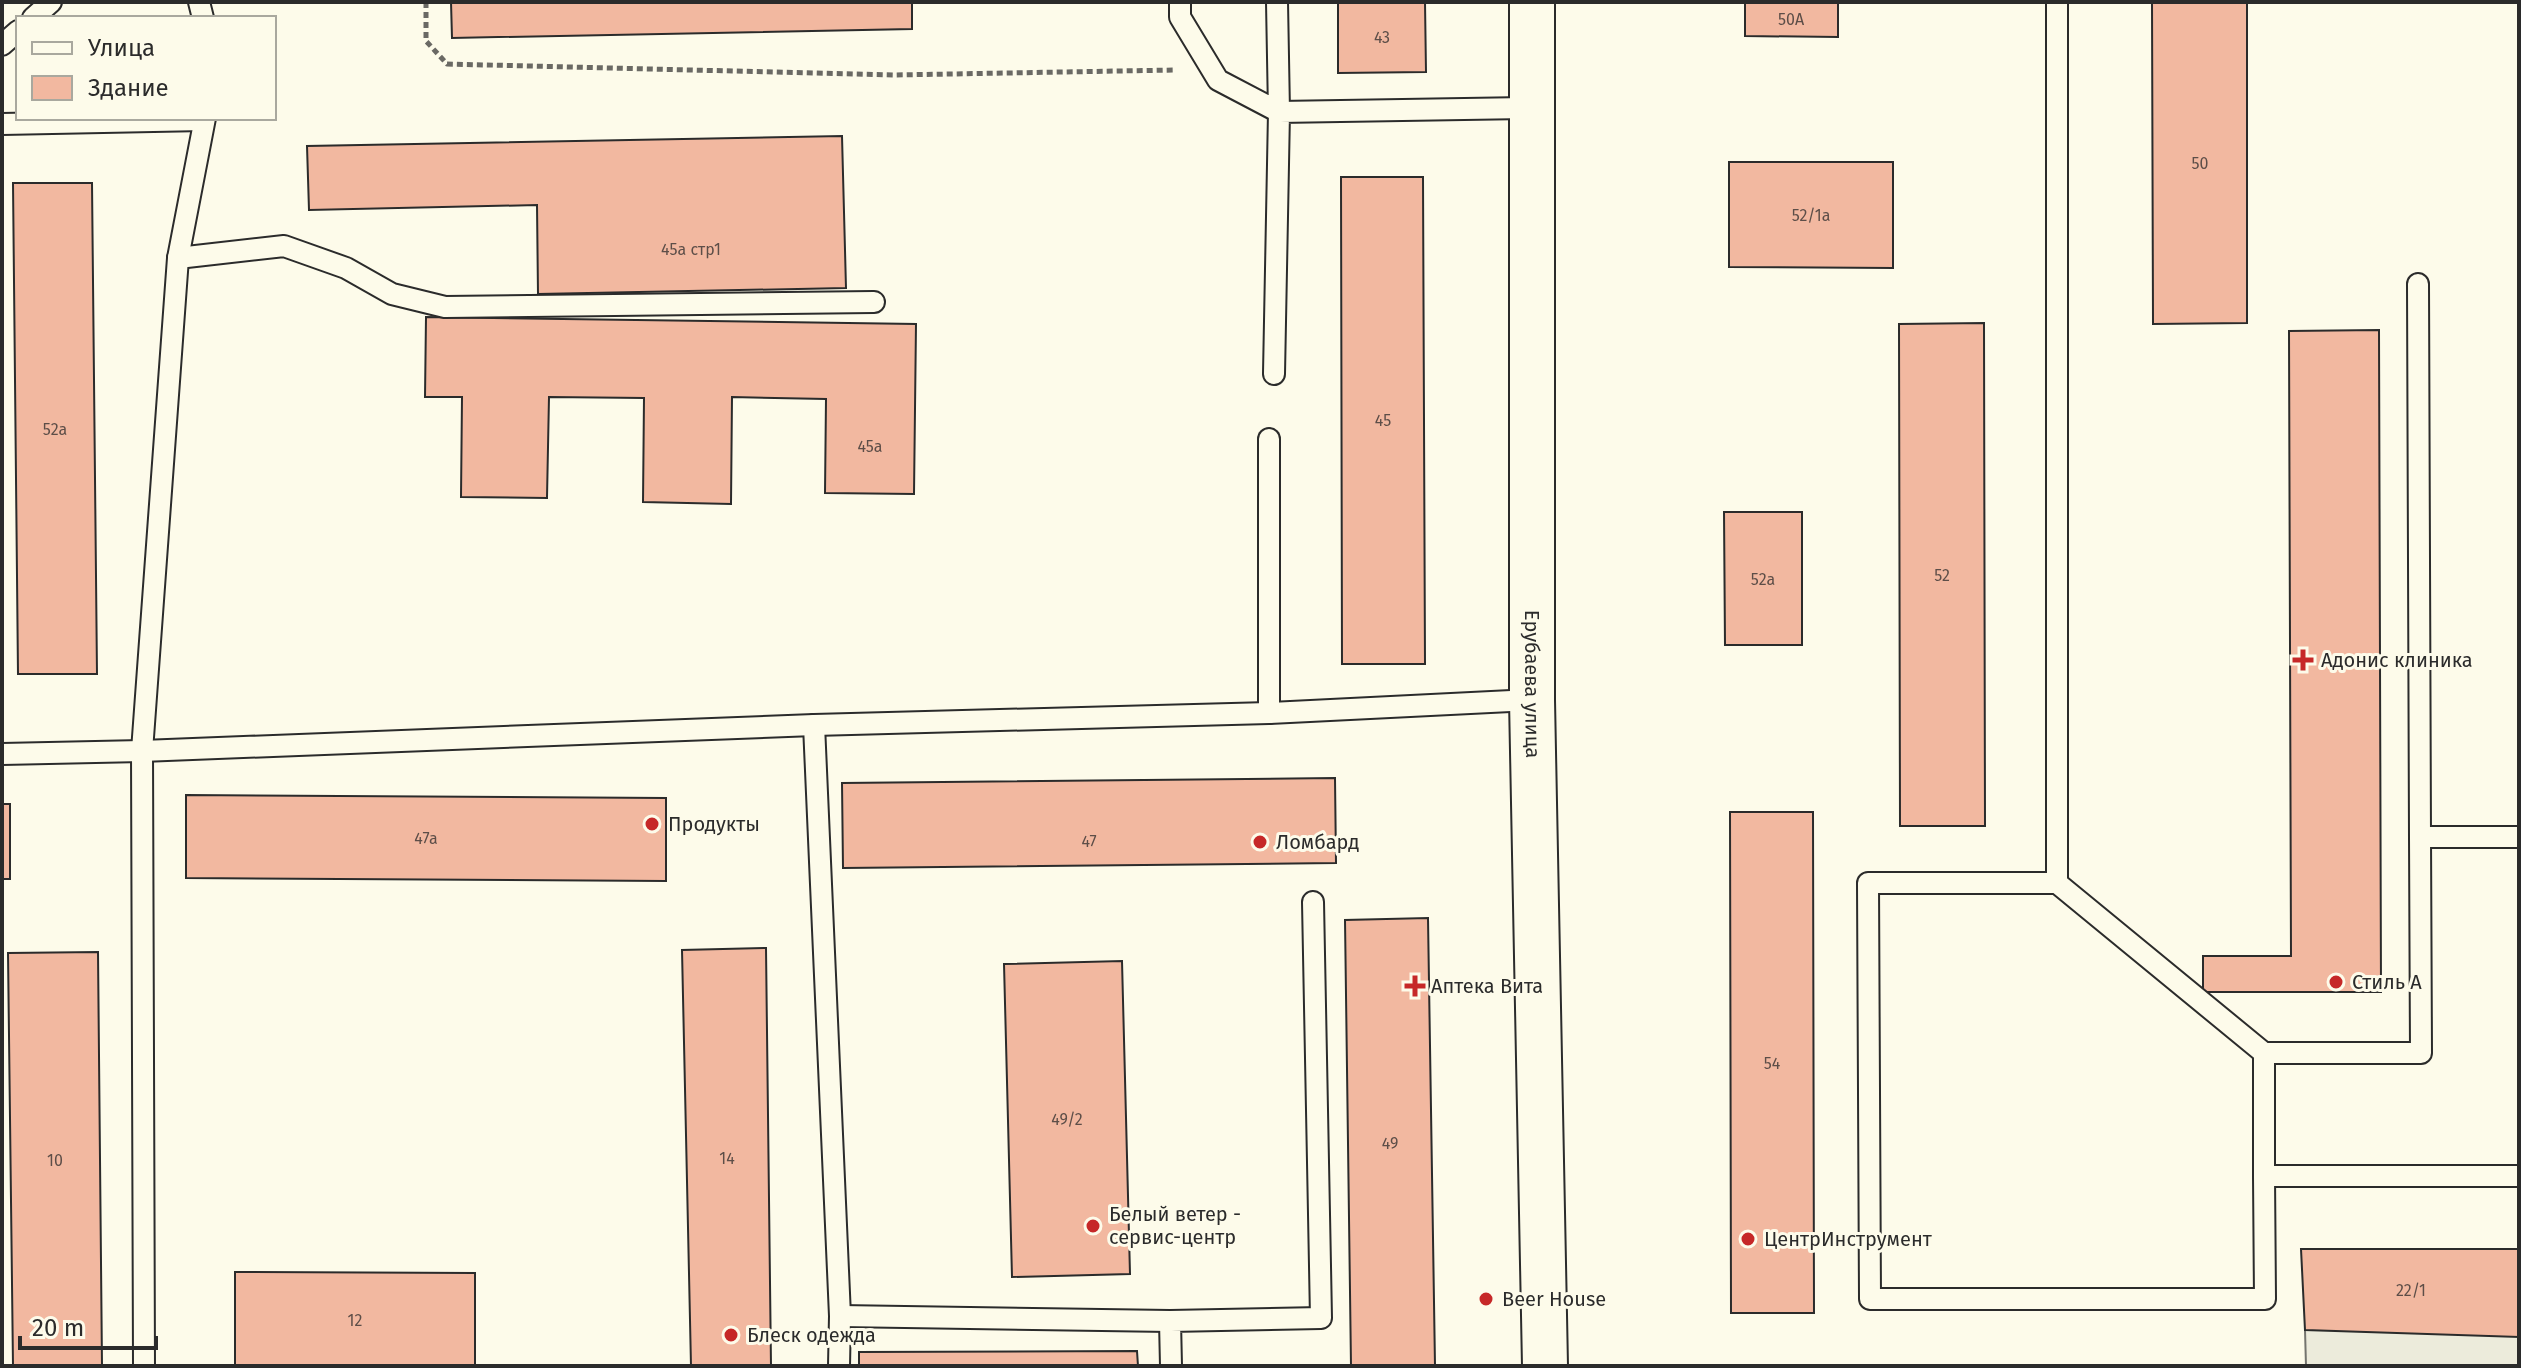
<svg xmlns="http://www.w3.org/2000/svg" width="2521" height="1368" font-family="'Fira Sans',sans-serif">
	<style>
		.green { fill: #ecebdb; stroke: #74746e; stroke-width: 2 }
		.building { fill: #f2b8a0; stroke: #2b2b2b; stroke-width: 2 }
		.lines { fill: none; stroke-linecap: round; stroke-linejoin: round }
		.service-casing { stroke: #2b2b2b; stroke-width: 24 }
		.secondary-casing { stroke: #2b2b2b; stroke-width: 48 }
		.path { stroke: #6a6964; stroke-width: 5; stroke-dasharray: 6 4; stroke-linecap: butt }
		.service { stroke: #fdfbea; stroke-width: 20 }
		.secondary { stroke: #fdfbea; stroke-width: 44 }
		.poi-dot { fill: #c62828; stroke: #fdfbea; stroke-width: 3 }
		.labels { text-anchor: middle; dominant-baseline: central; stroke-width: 6; stroke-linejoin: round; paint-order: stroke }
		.number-label { font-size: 16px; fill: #5d4e48 }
		.poi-label { font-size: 20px; fill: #2b2b2b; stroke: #fdfbea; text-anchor: start }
		.street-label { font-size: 20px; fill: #2b2b2b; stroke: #fdfbea }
	</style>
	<rect width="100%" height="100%" fill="#fdfbea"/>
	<!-- green -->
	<polygon class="green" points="2305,1330 2519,1330 2519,1366 2306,1366"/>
	<!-- building -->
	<g class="building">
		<polygon points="451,2 912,2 912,29 452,38"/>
		<polygon points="1338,2 1425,2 1426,72 1338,73"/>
		<polygon points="1745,2 1838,2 1838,37 1745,36"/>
		<polygon points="2152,2 2247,2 2247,323 2153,324"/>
		<polygon points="842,136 846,288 538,294 537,205 309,210 307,146"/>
		<polygon points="1729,162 1893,162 1893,268 1729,267"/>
		<polygon points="1341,177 1423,177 1425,664 1342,664"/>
		<polygon points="13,183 92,183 97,674 18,674"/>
		<polygon points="426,317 916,324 914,494 825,493 826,399 732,397 731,504 643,502 644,398 549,397 547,498 461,497 462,397 425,397"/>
		<polygon points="1984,323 1985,826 1900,826 1899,324"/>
		<polygon points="2379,330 2381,992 2203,992 2203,956 2291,956 2289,331"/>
		<polygon points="1724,512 1802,512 1802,645 1725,645"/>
		<polygon points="1335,778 1336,863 843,868 842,783"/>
		<polygon points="186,795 666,798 666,881 186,878"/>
		<rect x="2" y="804" width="8" height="75"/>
		<polygon points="1730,812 1813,812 1814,1313 1731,1313"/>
		<polygon points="1428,918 1435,1366 1351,1366 1345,920"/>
		<polygon points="766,948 771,1366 691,1366 682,950"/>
		<polygon points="98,952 102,1366 13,1366 8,953"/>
		<polygon points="1122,961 1130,1274 1012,1277 1004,964"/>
		<polygon points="2301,1249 2519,1249 2519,1337 2305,1330"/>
		<polygon points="235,1272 475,1273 475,1366 235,1366"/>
		<polygon points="1137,1351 1138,1366 859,1366 859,1352"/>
	</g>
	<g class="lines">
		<defs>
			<g id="service">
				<polyline points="199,2 203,18"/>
				<polyline points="1180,2 1180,17 1218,80 1279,112 1277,2"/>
				<polyline points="2057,2 2057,883"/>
				<polyline points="33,18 51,2"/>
				<polyline points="2,45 18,31"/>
				<polyline points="2,124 204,120"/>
				<polyline points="178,258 284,246 346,268 392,294 445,307 874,302"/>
				<polyline points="2418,284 2420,837"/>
				<polyline points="1274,374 1279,112 1532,108"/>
				<polyline points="1269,439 1269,713"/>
				<polyline points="814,725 840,1316 839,1366"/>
				<polyline points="2,754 142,751 814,725 1269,713 1532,700"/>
				<polyline points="2264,1053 2264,1176 2519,1176"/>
				<polyline points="2264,1176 2265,1299 1870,1299 1868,883 2057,883 2264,1053 2421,1053 2420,837 2519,837"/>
				<polyline points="840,1316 1170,1321"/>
				<polyline points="144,1366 142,751 178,258 205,118"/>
				<polyline points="1171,1366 1170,1321 1321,1318 1313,902"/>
			</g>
			<g id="secondary">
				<path id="s1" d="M1532 2V700L1545 1366"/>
			</g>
		</defs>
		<!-- service casing -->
		<use href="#service" class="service-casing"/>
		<!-- secondary casing -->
		<use href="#secondary" class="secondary-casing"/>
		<!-- path -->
		<polyline class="path" points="426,2 426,41 447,64 895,75 1175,70"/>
		<!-- service -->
		<use href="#service" class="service"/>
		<!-- secondary -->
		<use href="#secondary" class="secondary"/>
	</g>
	<!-- markers -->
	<g class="poi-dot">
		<path d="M2299 648h8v8h8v8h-8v8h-8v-8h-8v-8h8z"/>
		<circle cx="652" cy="824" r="8"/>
		<circle cx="1260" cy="842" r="8"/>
		<circle cx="2336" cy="982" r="8"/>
		<path d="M1411 974h8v8h8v8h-8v8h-8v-8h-8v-8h8z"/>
		<circle cx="1093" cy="1226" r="8"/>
		<circle cx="1748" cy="1239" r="8"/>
		<circle cx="1486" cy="1299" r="8"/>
		<circle cx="731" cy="1335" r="8"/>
	</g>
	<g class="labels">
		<!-- number labels -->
		<g class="number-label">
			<text x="1791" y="19">50А</text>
			<text x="1382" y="37">43</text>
			<text x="2200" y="163">50</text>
			<text x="1811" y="215">52/1а</text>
			<text x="691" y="249">45а стр1</text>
			<text x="1383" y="420">45</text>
			<text x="55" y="429">52а</text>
			<text x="870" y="446">45а</text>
			<text x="1942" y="575">52</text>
			<text x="1763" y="579">52а</text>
			<text x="426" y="838">47а</text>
			<text x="1089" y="841">47</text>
			<text x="1772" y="1063">54</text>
			<text x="1067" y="1119">49/2</text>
			<text x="1390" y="1143">49</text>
			<text x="727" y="1158">14</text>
			<text x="55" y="1160">10</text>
			<text x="2411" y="1290">22/1</text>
			<text x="355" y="1320">12</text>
		</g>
		<!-- poi labels -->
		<g class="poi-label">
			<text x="2321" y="660">Адонис клиника</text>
			<text x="668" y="824">Продукты</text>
			<text x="1276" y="842">Ломбард</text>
			<text x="2352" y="982">Стиль А</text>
			<text x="1431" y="986">Аптека Вита</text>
			<text x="1109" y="1214">Белый ветер -<tspan x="1109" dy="23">сервис-центр</tspan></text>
			<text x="1764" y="1239">ЦентрИнструмент</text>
			<text x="1502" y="1299">Beer House</text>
			<text x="747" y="1335">Блеск одежда</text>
		</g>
		<!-- street labels -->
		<g class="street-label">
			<text stroke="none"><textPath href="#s1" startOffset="682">Ерубаева улица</textPath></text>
		</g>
	</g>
	<!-- border -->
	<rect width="2521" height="1368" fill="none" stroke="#2b2b2b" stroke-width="8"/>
	<!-- legend -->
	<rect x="16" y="16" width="260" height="104" fill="#fdfbea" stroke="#a9a89e" stroke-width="2"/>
	<rect x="32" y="42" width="40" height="12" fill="#fdfbea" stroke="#a9a89e" stroke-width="2"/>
	<text x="88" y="56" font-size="24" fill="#2b2b2b">Улица</text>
	<rect x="32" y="76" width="40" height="24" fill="#f2b8a0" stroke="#a9a89e" stroke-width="2"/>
	<text x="88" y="96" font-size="24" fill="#2b2b2b">Здание</text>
	<!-- scale -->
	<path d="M20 1336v12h136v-12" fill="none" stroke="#2b2b2b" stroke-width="4"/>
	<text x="32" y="1336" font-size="24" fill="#2b2b2b" stroke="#fdfbea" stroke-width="6" paint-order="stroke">20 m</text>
</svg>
